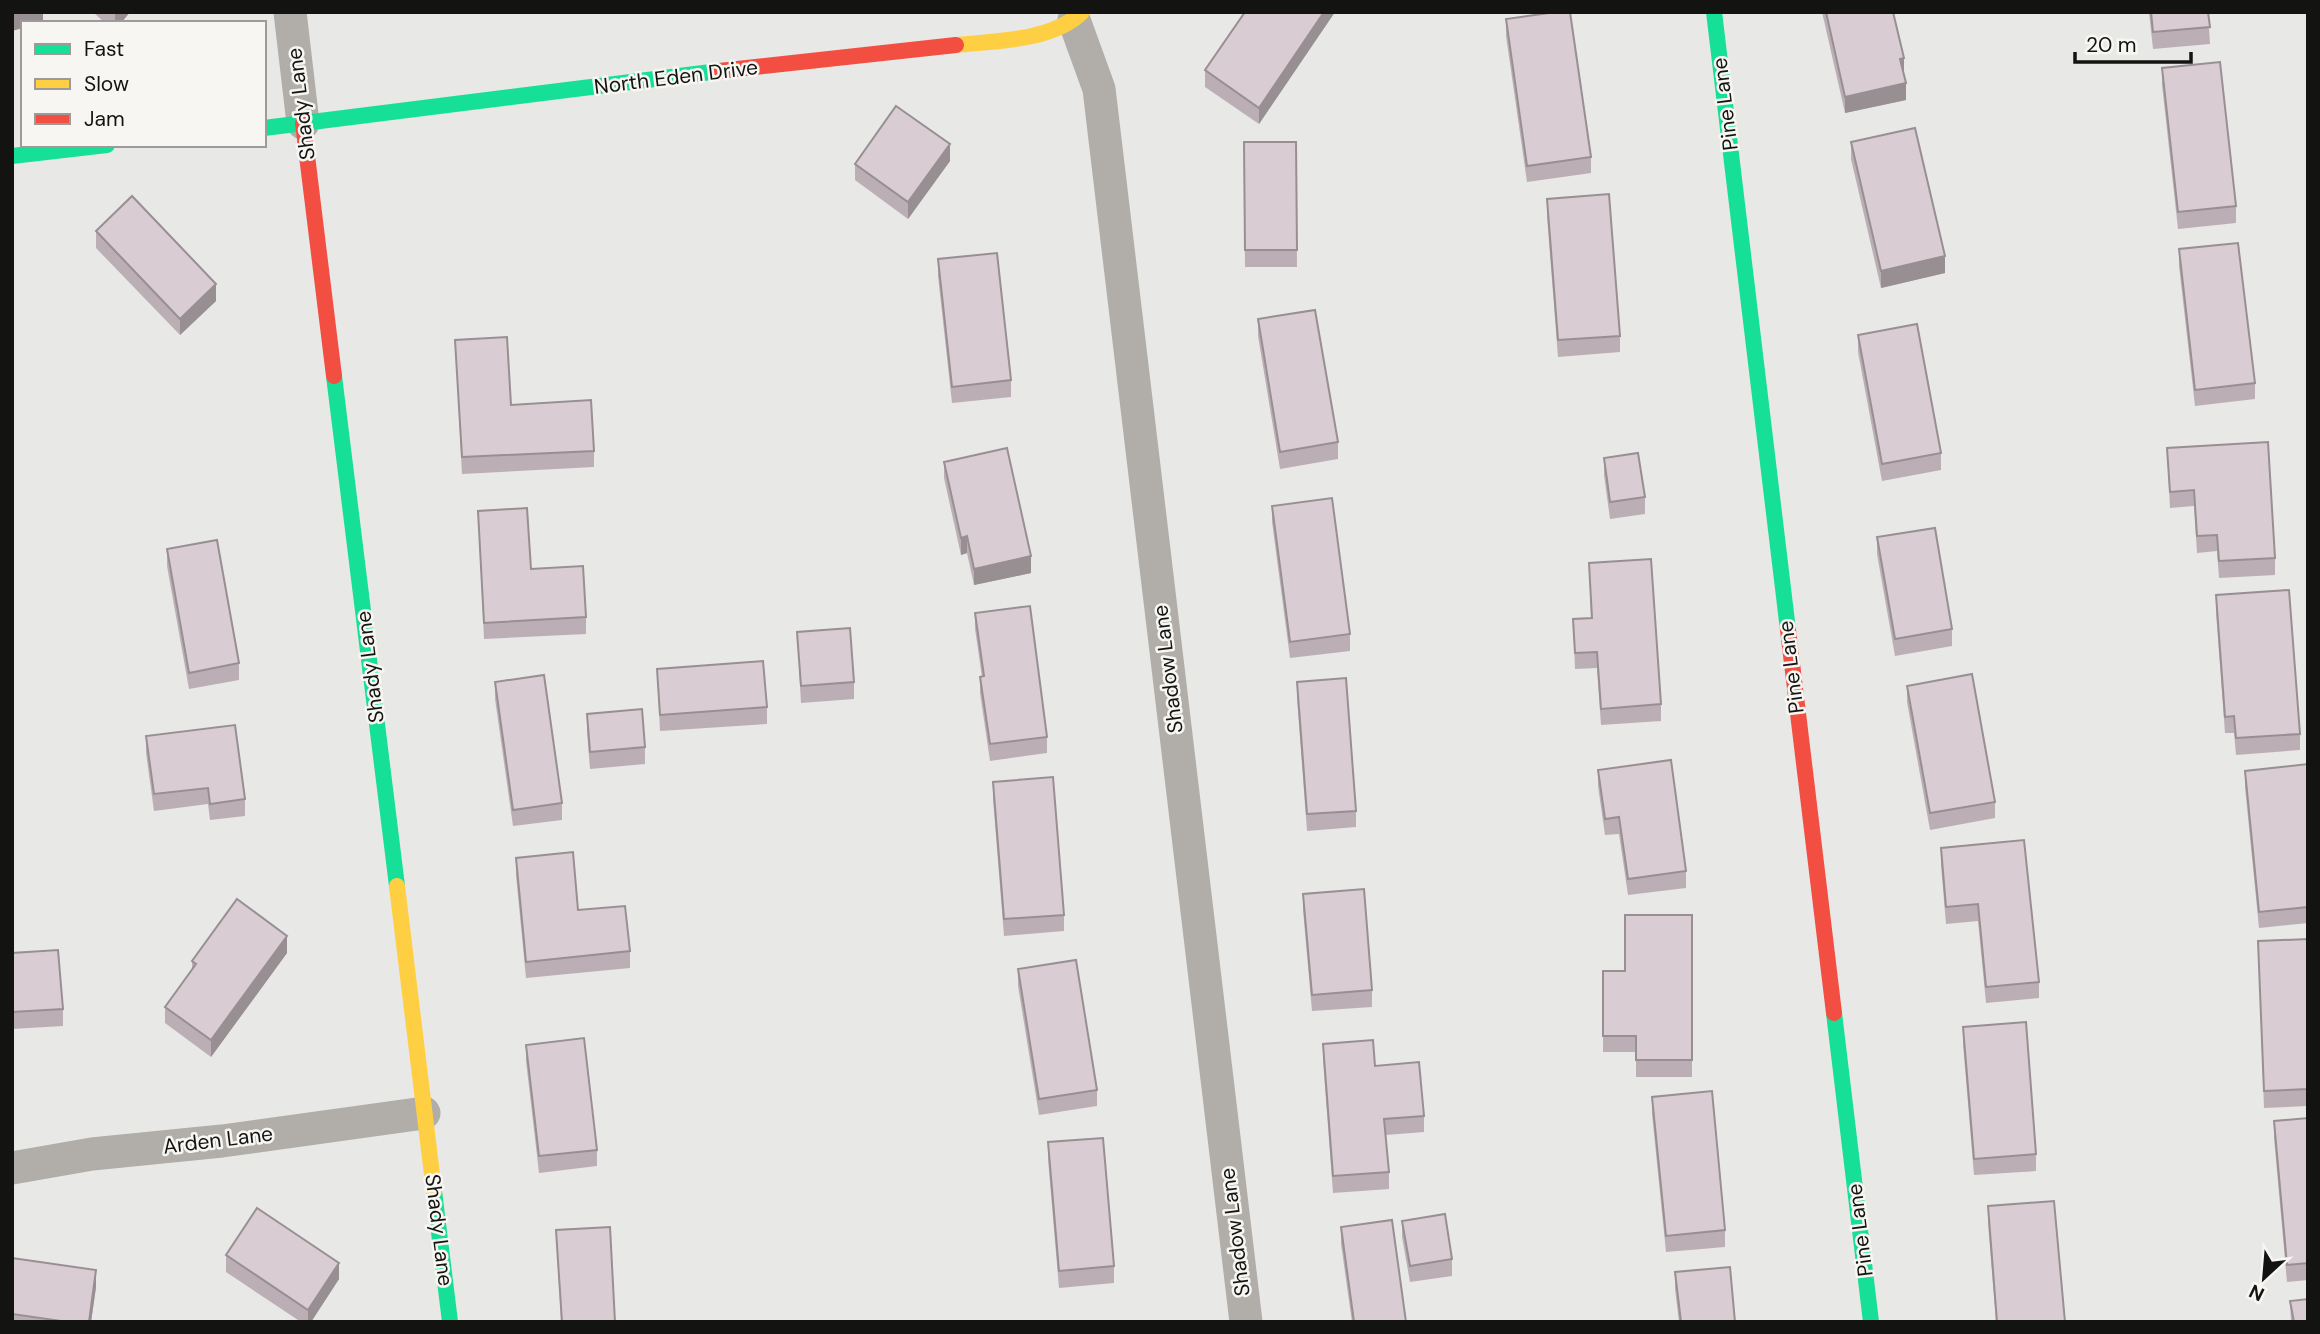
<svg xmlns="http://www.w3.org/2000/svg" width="2320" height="1334" font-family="'DM Sans',sans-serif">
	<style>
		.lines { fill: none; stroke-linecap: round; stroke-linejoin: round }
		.street { stroke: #b1ada8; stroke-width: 33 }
		.fast { stroke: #16e098; stroke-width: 16 }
		.slow { stroke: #ffcf43; stroke-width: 16 }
		.jam { stroke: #f24e42; stroke-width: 16 }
		.wall { fill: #bbafb5 }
		.shaded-wall { fill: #988f93 }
		.building { fill: #d9ccd2; stroke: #988f93; stroke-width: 2 }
		.labels { text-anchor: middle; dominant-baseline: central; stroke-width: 5; stroke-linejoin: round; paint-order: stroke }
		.street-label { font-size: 21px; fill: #131311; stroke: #f7f6f3 }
	</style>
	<rect width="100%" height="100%" fill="#e8e8e6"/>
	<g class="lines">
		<!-- street -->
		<g class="street">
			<polyline points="290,12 303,123"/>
			<polyline points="1074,20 1099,89 1246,1322"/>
			<polyline points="12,1168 92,1154 222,1141 424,1113"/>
		</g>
		<!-- fast -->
		<g class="fast">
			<polyline points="1714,12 1788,630"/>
			<polyline points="264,128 719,71"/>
			<polyline points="12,156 107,145"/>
			<polyline points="334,376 397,886"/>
			<polyline points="1834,1013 1871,1322"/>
			<polyline points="434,1191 450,1322"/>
		</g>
		<!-- slow -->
		<g class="slow">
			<path d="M956 45C995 41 1053 41 1082 12"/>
			<polyline points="397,886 434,1191"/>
		</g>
		<!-- jam -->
		<g class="jam">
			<polyline points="719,71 956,45"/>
			<polyline points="303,123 334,376"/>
			<polyline points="1788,630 1834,1013"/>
		</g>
	</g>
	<!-- wall -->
	<g class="wall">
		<polygon points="93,12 130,12 121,23 105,23"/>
		<polygon points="1335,12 1259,124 1205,87 1205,70"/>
		<polygon points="1822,12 1893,12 1904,75 1906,100 1845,113"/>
		<polygon points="2149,12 2208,12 2210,44 2153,49"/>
		<polygon points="1506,19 1591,157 1591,173 1527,182 1506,36"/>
		<polygon points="2162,68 2236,206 2236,223 2178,229 2162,85"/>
		<polygon points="1244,142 1296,142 1297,267 1245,267"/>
		<polygon points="1851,142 1945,273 1881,288 1851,159"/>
		<polygon points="950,161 908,219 855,180 855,164"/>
		<polygon points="1547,199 1620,336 1620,352 1558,357 1547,216"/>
		<polygon points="96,231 216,301 180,335 96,248"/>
		<polygon points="2179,249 2255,383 2255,399 2195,406 2179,266"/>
		<polygon points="938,259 1011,380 1011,397 952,403 938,276"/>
		<polygon points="1258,319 1338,442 1338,459 1280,469 1258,336"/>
		<polygon points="1858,335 1941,453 1941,470 1882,481 1858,352"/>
		<polygon points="455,340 511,405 594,451 594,467 462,474"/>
		<polygon points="2167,448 2275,558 2275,575 2219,578 2217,551 2197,553 2194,506 2170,508"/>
		<polygon points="1604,458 1645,497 1645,514 1610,519 1604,475"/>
		<polygon points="944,462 1031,573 974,585 967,553 961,555 944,478"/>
		<polygon points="1272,506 1350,634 1350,651 1290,658 1272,522"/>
		<polygon points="478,511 531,569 586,617 586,634 484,639"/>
		<polygon points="1877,537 1952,629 1952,646 1895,656 1877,554"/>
		<polygon points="167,549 239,663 239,680 189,689 167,566"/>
		<polygon points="1589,563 1661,704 1661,721 1601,725 1597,668 1575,669 1573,619 1591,618"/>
		<polygon points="2216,595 2300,734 2300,750 2236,755 2234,733 2225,733 2216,612"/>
		<polygon points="975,613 1047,737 1047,753 990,761 980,693 980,677 982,677 975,629"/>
		<polygon points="797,632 854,682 854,699 801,703"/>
		<polygon points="657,669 767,707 767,724 660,731"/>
		<polygon points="495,682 562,803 562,820 513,826 495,699"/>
		<polygon points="1297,682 1356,811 1356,827 1307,831 1297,698"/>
		<polygon points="1907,686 1995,802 1995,818 1930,830 1907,702"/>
		<polygon points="587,714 645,747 645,764 590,769 587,731"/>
		<polygon points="146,736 245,799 245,816 210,820 208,804 154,811 146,753"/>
		<polygon points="2308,764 2308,923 2259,928 2245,787 2245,771"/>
		<polygon points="1598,770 1686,871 1686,888 1628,895 1619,834 1605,835 1598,786"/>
		<polygon points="993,782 1064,915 1064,931 1004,936 993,799"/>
		<polygon points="1941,848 2039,982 2039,998 1986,1003 1978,921 1946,924 1941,865"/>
		<polygon points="516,858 630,951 630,968 526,978 516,875"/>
		<polygon points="1303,894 1372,990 1372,1007 1312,1011 1303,910"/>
		<polygon points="1692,915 1692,1077 1636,1077 1636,1052 1603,1052 1603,971 1625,971"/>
		<polygon points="2308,939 2308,1106 2264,1108 2258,941"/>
		<polygon points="12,953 63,1009 63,1026 12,1029"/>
		<polygon points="287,953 211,1057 165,1023 165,1007 192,970 192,961"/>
		<polygon points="1018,969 1097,1090 1097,1106 1039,1115 1018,986"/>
		<polygon points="1963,1027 2036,1154 2036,1171 1974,1175 1963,1044"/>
		<polygon points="1323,1044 1375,1066 1424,1116 1424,1132 1386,1135 1389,1172 1389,1189 1333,1193 1323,1060"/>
		<polygon points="526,1045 597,1150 597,1166 539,1173 526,1061"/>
		<polygon points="1652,1097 1725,1230 1725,1247 1666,1252 1652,1114"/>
		<polygon points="2308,1118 2308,1280 2287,1282 2274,1138 2274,1121"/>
		<polygon points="1048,1142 1114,1266 1114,1283 1059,1288 1048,1159"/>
		<polygon points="1988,1206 2065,1322 1996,1322 1988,1223"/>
		<polygon points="1402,1221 1452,1259 1452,1276 1410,1282 1402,1237"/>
		<polygon points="1341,1227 1406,1322 1352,1322 1341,1244"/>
		<polygon points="556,1230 615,1322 561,1322"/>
		<polygon points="226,1255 339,1279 311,1322 301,1322 226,1272"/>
		<polygon points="12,1258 96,1287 91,1322 12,1322"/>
		<polygon points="1675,1272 1735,1322 1679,1322 1675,1289"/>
		<polygon points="2290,1301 2308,1322 2291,1322"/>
	</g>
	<!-- shaded-wall -->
	<g class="shaded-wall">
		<polygon points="20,12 43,12 43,23 23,23 23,28 12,31 12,14"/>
		<polygon points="116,12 130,12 121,23 115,23 115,14"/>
		<polygon points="1324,12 1335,12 1259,124 1259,108"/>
		<polygon points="1904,58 1904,75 1900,59"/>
		<polygon points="1906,83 1906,100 1845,113 1845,97"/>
		<polygon points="950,144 950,161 908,219 908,202"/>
		<polygon points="1945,256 1945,273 1881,288 1881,271"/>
		<polygon points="216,284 216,301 180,335 180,319"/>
		<polygon points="967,536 967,553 961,555 961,538"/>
		<polygon points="1031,556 1031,573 974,585 974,569"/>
		<polygon points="287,936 287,953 211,1057 211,1040"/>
		<polygon points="339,1263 339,1279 311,1322 308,1322 308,1310"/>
		<polygon points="96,1270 96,1287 91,1322 89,1322"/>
	</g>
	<!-- building -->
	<g class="building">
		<polygon points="1245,12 1324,12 1259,108 1205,70"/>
		<polygon points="1556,12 1570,12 1591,157 1527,166 1506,19"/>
		<polygon points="1826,12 1893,12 1904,58 1900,59 1906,83 1845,97"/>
		<polygon points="2151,12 2208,12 2210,27 2153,32"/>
		<polygon points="2220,62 2236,206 2178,212 2162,68"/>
		<polygon points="896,106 950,144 908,202 855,164"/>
		<polygon points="1915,128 1945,256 1881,271 1851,142"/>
		<polygon points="1244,142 1296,142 1297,250 1245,250"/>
		<polygon points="1609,194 1620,336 1558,340 1547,199"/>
		<polygon points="132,196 216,284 180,319 96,231"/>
		<polygon points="2238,243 2255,383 2195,390 2179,249"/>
		<polygon points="997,253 1011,380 952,387 938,259"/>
		<polygon points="1315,310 1338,442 1280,452 1258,319"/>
		<polygon points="1917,324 1941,453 1882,464 1858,335"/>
		<polygon points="507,337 511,405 591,400 594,451 462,457 455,340"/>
		<polygon points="2268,442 2275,558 2219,561 2217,535 2197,536 2194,490 2170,492 2167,448"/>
		<polygon points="1007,448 1031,556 974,569 967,536 961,538 944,462"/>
		<polygon points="1638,453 1645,497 1610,502 1604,458"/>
		<polygon points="1332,498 1350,634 1290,642 1272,506"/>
		<polygon points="527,508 531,569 583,566 586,617 484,623 478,511"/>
		<polygon points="1935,528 1952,629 1895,639 1877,537"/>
		<polygon points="217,540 239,663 189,673 167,549"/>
		<polygon points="1651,559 1661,704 1601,709 1597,652 1575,653 1573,619 1592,618 1589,563"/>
		<polygon points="2289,590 2300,734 2236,738 2234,716 2225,717 2216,595"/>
		<polygon points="1030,606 1047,737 990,744 980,677 984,676 975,613"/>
		<polygon points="850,628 854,682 801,686 797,632"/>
		<polygon points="763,661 767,707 660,715 657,669"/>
		<polygon points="1972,674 1995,802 1930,813 1907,686"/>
		<polygon points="544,675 562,803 513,810 495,682"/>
		<polygon points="1346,678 1356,811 1307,814 1297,682"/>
		<polygon points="642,709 645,747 590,752 587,714"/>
		<polygon points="235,725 245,799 210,804 208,788 154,794 146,736"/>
		<polygon points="1671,760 1686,871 1628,879 1619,817 1605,819 1598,770"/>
		<polygon points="2308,764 2308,907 2259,912 2245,771"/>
		<polygon points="1053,777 1064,915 1004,919 993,782"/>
		<polygon points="2024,840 2039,982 1986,987 1978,904 1946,907 1941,848"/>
		<polygon points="573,852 578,910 625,906 630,951 526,962 516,858"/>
		<polygon points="1364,889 1372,990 1312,995 1303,894"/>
		<polygon points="237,899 287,936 211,1040 165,1007 196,964 192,961"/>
		<polygon points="1625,915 1692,915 1692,1060 1636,1060 1636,1036 1603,1036 1603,971 1625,971"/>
		<polygon points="2308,939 2308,1089 2264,1091 2258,941"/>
		<polygon points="58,950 63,1009 12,1012 12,953"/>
		<polygon points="1076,960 1097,1090 1039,1099 1018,969"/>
		<polygon points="2026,1022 2036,1154 1974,1159 1963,1027"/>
		<polygon points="584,1038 597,1150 539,1156 526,1045"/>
		<polygon points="1373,1040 1375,1066 1419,1062 1424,1116 1384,1119 1389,1172 1333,1176 1323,1044"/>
		<polygon points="1712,1091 1725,1230 1666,1236 1652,1097"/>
		<polygon points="2308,1118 2308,1263 2287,1265 2274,1121"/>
		<polygon points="1103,1138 1114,1266 1059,1271 1048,1142"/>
		<polygon points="2054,1201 2065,1322 1997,1322 1988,1206"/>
		<polygon points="257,1208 339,1263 308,1310 226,1255"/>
		<polygon points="1445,1214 1452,1259 1410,1266 1402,1221"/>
		<polygon points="1392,1220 1406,1322 1354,1322 1341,1227"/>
		<polygon points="610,1227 615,1322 562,1322 556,1230"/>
		<polygon points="12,1258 96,1270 89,1322 68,1322 12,1314"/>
		<polygon points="1730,1267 1735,1322 1681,1322 1675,1272"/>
		<polygon points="2308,1299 2308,1322 2294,1322 2290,1301"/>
	</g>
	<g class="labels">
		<!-- street labels -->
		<g class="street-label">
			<text transform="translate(676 77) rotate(-7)">North Eden Drive</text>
			<text transform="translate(301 104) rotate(-97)">Shady Lane</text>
			<text transform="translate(1725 104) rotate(-97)">Pine Lane</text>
			<text transform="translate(370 667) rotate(-97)">Shady Lane</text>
			<text transform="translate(1791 667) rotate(-97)">Pine Lane</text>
			<text transform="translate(1168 669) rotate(-97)">Shadow Lane</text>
			<text transform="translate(218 1140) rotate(-7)">Arden Lane</text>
			<text transform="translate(439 1230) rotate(83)">Shady Lane</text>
			<text transform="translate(1860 1230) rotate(-97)">Pine Lane</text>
			<text transform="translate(1235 1232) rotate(-97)">Shadow Lane</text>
		</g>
	</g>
	<!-- border -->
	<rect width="2320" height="1334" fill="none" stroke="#131311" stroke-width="28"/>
	<!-- legend -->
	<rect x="21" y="21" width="245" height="126" fill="#f7f6f3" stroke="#9c9b99" stroke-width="2"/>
	<rect x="35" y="44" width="35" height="10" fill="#16e098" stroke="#9c9b99" stroke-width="2"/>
	<text x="84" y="56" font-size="21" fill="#131311">Fast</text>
	<rect x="35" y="79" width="35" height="10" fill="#ffcf43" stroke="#9c9b99" stroke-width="2"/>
	<text x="84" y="91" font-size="21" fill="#131311">Slow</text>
	<rect x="35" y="114" width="35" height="10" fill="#f24e42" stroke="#9c9b99" stroke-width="2"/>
	<text x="84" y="126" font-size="21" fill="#131311">Jam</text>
	<!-- north arrow -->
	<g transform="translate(2264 1278) rotate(206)" stroke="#f7f6f3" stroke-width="5" paint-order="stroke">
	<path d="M0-5L12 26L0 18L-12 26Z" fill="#131311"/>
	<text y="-10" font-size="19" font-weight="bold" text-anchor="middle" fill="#131311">N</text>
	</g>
	<!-- scale -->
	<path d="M2075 52v10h116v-10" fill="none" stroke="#131311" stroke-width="3.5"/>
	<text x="2086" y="52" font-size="21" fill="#131311" stroke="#f7f6f3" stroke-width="5" paint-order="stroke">20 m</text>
</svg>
